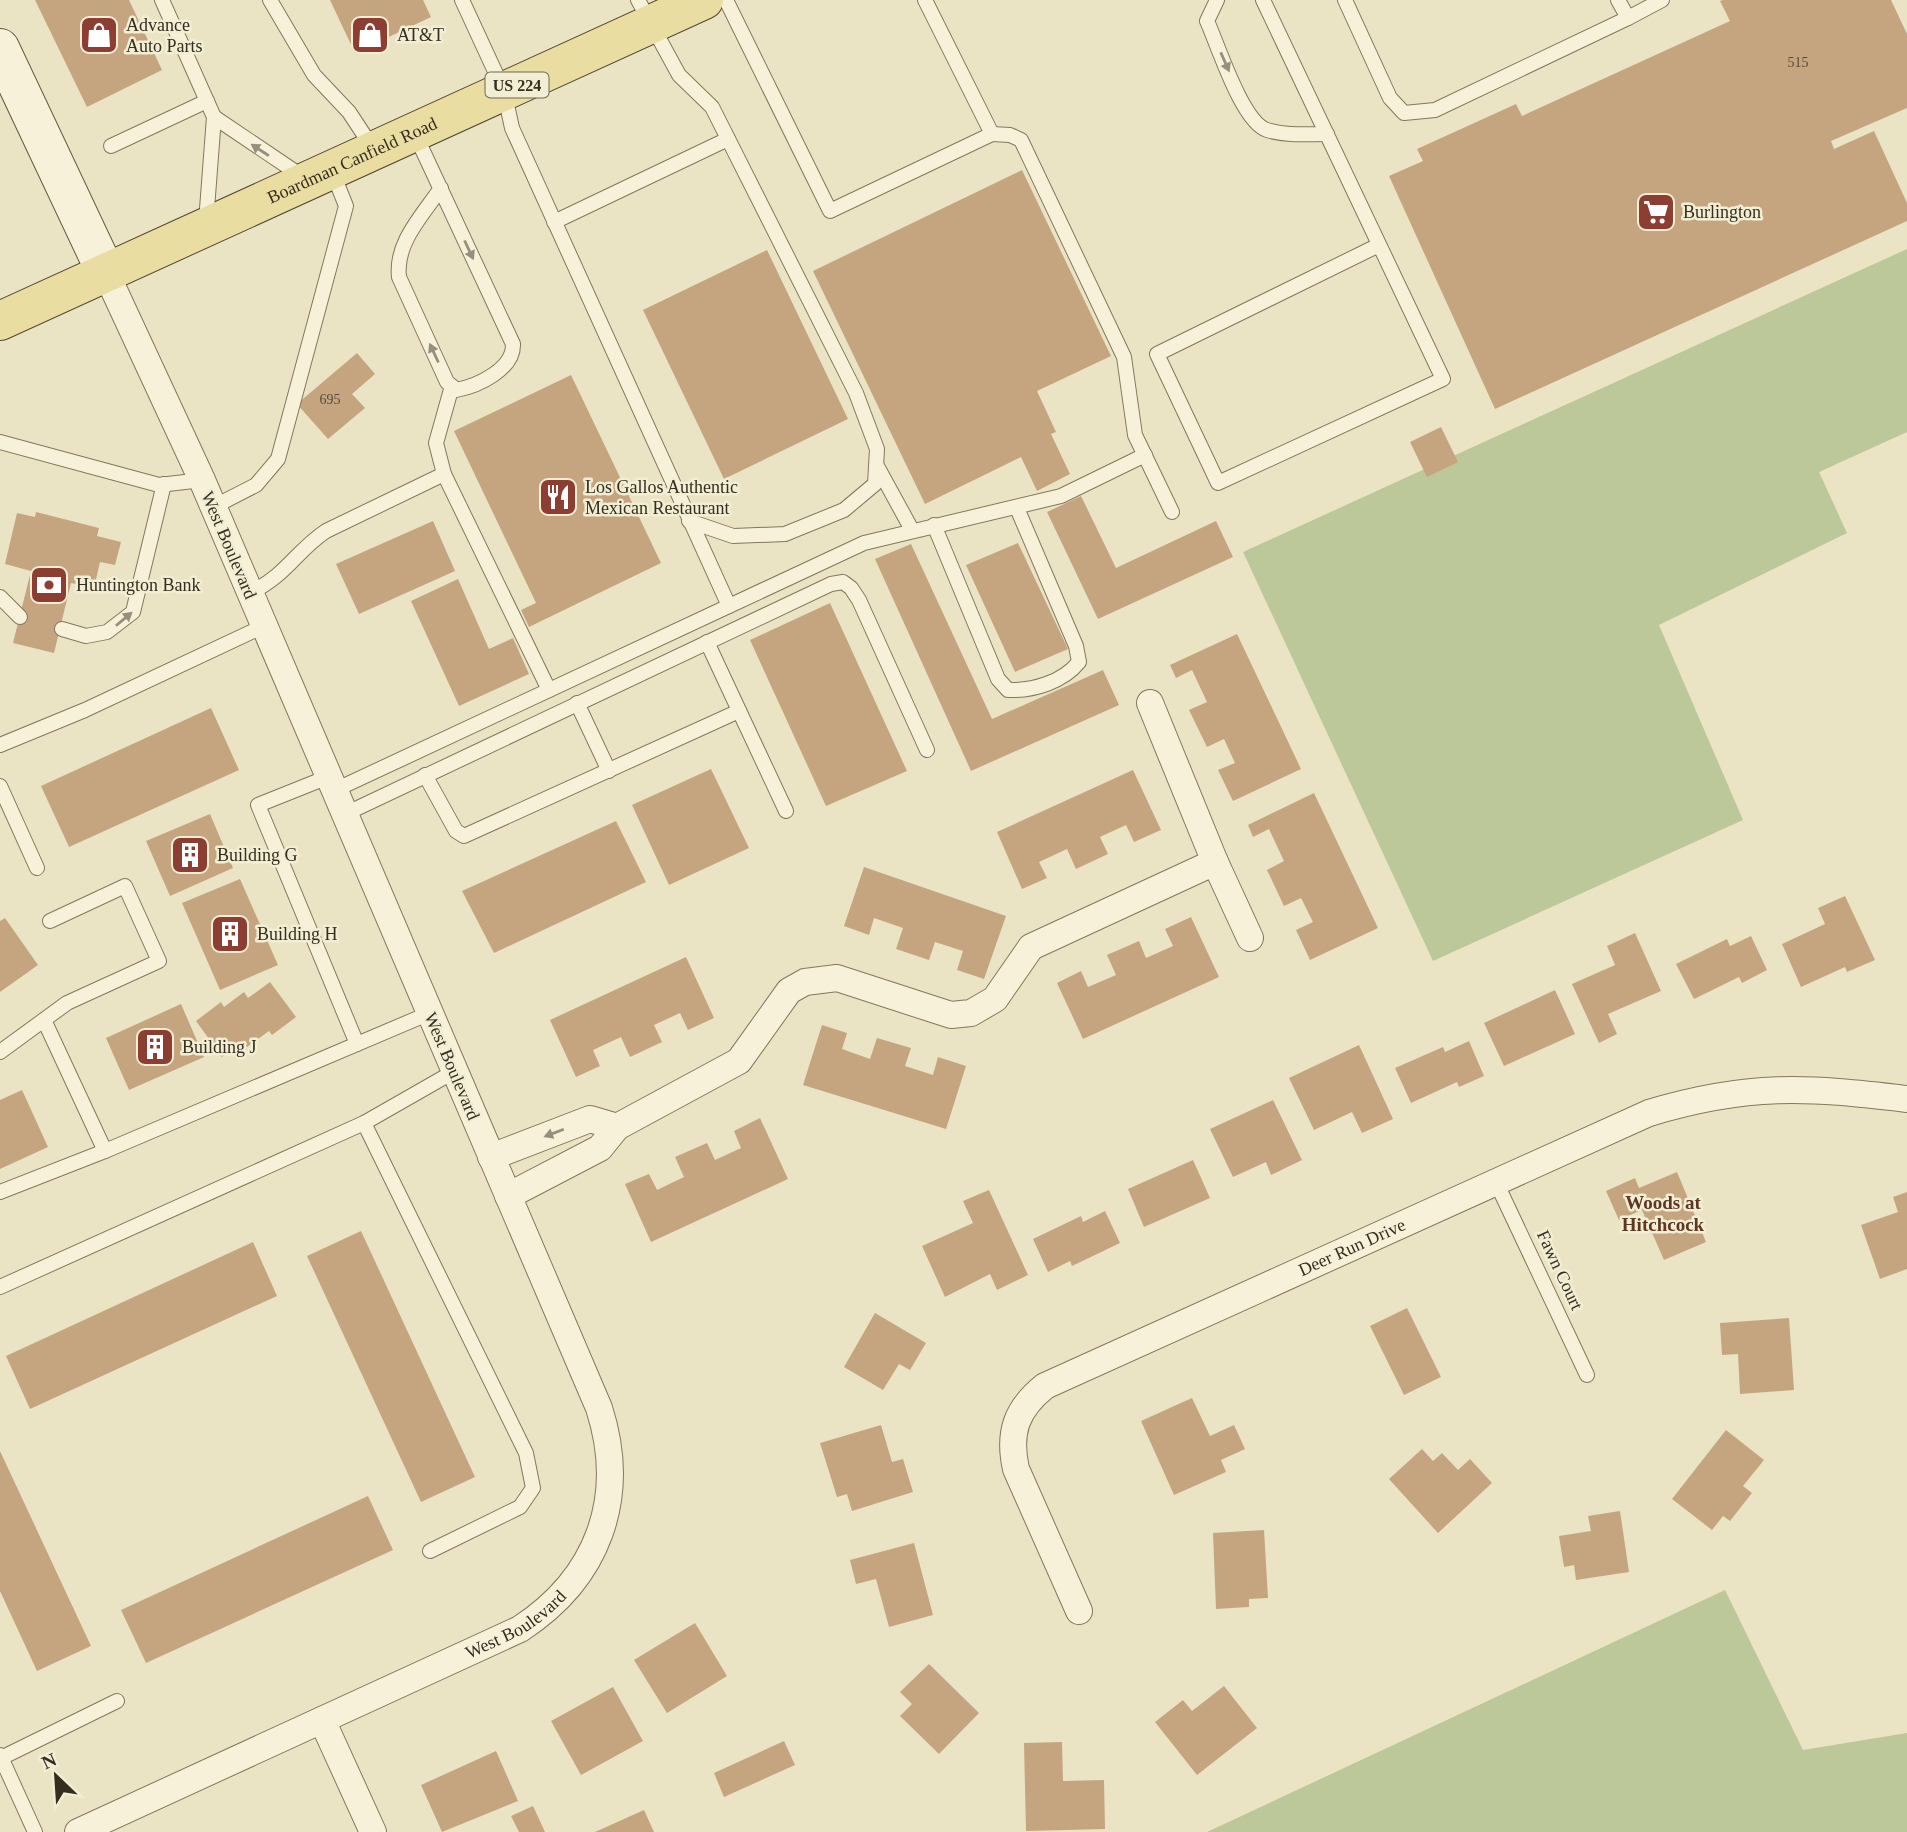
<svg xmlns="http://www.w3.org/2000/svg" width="1907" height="1832" font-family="'Times New Roman',serif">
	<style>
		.green { fill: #bcc79a }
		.building { fill: #c5a57f }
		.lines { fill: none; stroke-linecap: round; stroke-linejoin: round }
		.lane-casing { stroke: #84775d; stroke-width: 16 }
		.street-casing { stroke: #84775d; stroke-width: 28 }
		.secondary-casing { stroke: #655840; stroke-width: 40 }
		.primary-casing { stroke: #524531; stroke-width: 40 }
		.lane { stroke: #f6f1d8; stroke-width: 14 }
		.street { stroke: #f6f1d8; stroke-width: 26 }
		.secondary { stroke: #f6f1d8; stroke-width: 38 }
		.primary { stroke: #eadda1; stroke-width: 38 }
		.oneway { fill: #968f7c }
		.labels { text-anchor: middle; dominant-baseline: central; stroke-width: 5; stroke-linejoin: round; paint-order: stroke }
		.number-label { font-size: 14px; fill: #594b37 }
		.shield { fill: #f2eed4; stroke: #6e6755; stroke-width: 2 }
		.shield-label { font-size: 16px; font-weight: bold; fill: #352d1f }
		.poi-label { font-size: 18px; fill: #352d1f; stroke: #f2eed4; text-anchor: start }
		.street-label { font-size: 18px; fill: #352d1f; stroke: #f2eed4 }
		.neighbourhood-label { font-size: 19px; font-weight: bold; fill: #5e3723; stroke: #f2eed4 }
	</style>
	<rect width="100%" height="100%" fill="#eae4c5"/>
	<!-- green -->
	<g class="green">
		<polygon points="1907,249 1907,432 1819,472 1847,533 1659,625 1743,820 1433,961 1243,552"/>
		<polygon points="1725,1590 1803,1750 1907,1733 1907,1832 1207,1832"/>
	</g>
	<!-- building -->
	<g class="building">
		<polygon points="35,0 129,0 162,70 87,107"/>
		<polygon points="330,0 423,0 431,17 355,53"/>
		<polygon points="1723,0 1891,0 1907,34 1907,108 1831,141 1834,149 1874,131 1907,203 1907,221 1495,409 1389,176 1423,161 1417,149 1516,104 1522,116 1730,21 1720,1"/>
		<polygon points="1022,170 1111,356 1037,391 1056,432 1051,434 1070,474 1037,491 1021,457 925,504 813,271"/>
		<polygon points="767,250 848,419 724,479 643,310"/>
		<polygon points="357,353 375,374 352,394 365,408 328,439 297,404"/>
		<polygon points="571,375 661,563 529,627 521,610 536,603 454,431"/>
		<polygon points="1441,427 1458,462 1427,477 1410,442"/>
		<polygon points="1081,496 1116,568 1216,521 1233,557 1098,619 1047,512"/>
		<polygon points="36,512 99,528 97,536 121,542 115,565 100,562 94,588 71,583 54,653 13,643 31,571 5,564 17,513 35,517"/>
		<polygon points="433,521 455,571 359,614 336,564"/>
		<polygon points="1018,543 1068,649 1015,672 966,565"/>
		<polygon points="911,544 992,719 1103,670 1119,705 971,771 875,559"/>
		<polygon points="458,579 489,649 513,638 529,674 459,706 411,601"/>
		<polygon points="830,603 907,771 826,806 750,640"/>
		<polygon points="1237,634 1301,769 1233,801 1218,770 1235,763 1224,739 1207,747 1189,710 1207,702 1192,670 1176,678 1170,665"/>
		<polygon points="211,708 239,770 69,847 41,786"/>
		<polygon points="711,769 749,848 669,885 632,805"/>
		<polygon points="1133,770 1161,830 1134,842 1126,825 1100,837 1108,854 1076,869 1067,849 1039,862 1047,878 1022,889 997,832"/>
		<polygon points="1314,793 1378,928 1310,960 1296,930 1313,922 1301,898 1284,906 1267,870 1284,861 1269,829 1253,837 1248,825"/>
		<polygon points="210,814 233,868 170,896 146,841"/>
		<polygon points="616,821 646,882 494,953 462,891"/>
		<polygon points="864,867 1006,916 984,979 957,970 963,951 935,942 929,960 896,949 903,928 874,918 869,935 844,926"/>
		<polygon points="240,879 278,965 220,990 182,903"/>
		<polygon points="1845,896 1875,960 1847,972 1845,967 1801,987 1782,944 1825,924 1818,908"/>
		<polygon points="1191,917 1219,977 1083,1039 1057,983 1081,971 1088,987 1116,975 1107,955 1139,941 1146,958 1173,946 1165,929"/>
		<polygon points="5,918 38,965 0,992 0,921"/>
		<polygon points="1635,933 1661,991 1608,1014 1617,1034 1599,1043 1572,984 1615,965 1607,946"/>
		<polygon points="1751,936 1767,970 1742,983 1739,977 1694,999 1676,964 1727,939 1730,946"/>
		<polygon points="686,957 714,1018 688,1030 680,1013 654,1025 662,1042 630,1057 621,1037 593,1050 600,1066 576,1077 550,1020"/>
		<polygon points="270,982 296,1017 272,1035 269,1031 247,1047 243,1042 222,1057 196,1021 221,1002 224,1007 244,992 248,998"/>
		<polygon points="1555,990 1575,1034 1504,1066 1484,1023"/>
		<polygon points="181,1004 204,1057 129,1090 106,1038"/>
		<polygon points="822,1025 847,1033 842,1049 870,1059 877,1038 911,1048 905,1066 933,1075 938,1057 966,1066 946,1129 803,1085"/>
		<polygon points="1469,1041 1484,1076 1459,1087 1457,1082 1411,1103 1395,1068 1443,1047 1445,1052"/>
		<polygon points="1359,1045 1393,1119 1362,1133 1352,1112 1314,1130 1289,1078"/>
		<polygon points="22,1090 48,1147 0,1169 0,1100"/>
		<polygon points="1273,1100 1302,1160 1271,1175 1266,1162 1233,1177 1210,1129"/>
		<polygon points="760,1118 788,1179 651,1242 625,1184 649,1174 657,1190 684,1177 675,1157 707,1143 715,1160 741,1148 734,1131"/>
		<polygon points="1193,1160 1210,1198 1144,1227 1128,1189"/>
		<polygon points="1677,1172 1706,1242 1664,1260 1642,1210 1619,1220 1606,1191 1635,1178 1639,1188"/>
		<polygon points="989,1190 1028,1275 997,1290 990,1274 945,1297 922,1246 973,1223 963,1201"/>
		<polygon points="1907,1192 1907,1269 1880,1279 1861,1225 1898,1212 1893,1197"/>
		<polygon points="1105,1211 1120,1243 1072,1266 1070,1261 1048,1272 1033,1239 1081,1216 1083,1222"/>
		<polygon points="361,1231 475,1477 421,1502 307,1256"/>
		<polygon points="253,1242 277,1296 30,1409 6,1356"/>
		<polygon points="1407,1308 1441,1377 1404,1395 1370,1326"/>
		<polygon points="875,1313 926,1343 910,1370 899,1364 883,1390 844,1367"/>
		<polygon points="1789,1318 1794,1390 1740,1394 1738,1354 1722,1355 1720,1323"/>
		<polygon points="1192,1398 1210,1436 1234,1425 1245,1449 1221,1460 1226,1472 1174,1495 1141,1421"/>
		<polygon points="881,1425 892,1462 903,1459 913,1492 852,1511 847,1494 837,1497 820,1443"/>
		<polygon points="1726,1430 1764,1460 1743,1486 1752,1493 1730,1521 1723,1516 1712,1530 1672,1499"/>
		<polygon points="1422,1449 1433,1461 1442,1453 1458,1470 1470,1459 1492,1483 1438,1533 1389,1479"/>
		<polygon points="0,1451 91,1646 37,1671 0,1591"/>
		<polygon points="368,1496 393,1550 146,1663 121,1610"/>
		<polygon points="1620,1511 1629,1572 1576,1580 1574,1565 1564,1567 1559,1536 1591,1531 1588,1516"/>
		<polygon points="1264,1530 1268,1598 1249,1599 1249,1607 1216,1609 1213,1533"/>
		<polygon points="914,1543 933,1615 889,1627 876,1579 856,1584 850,1560"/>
		<polygon points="695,1623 727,1676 667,1713 634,1660"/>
		<polygon points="929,1664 979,1713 939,1754 900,1716 912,1704 900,1692"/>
		<polygon points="1224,1686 1257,1728 1197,1775 1155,1722 1183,1700 1192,1711"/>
		<polygon points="613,1687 643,1741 581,1775 551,1721"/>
		<polygon points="784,1741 795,1765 724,1797 714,1773"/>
		<polygon points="1062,1742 1063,1781 1104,1780 1105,1829 1026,1831 1024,1743"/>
		<polygon points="496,1751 518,1801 442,1832 421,1785"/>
		<polygon points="533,1806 545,1832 519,1832 511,1816"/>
		<polygon points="644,1810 654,1832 595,1832"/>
	</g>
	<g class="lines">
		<defs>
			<g id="lane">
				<polyline points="162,0 214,117 206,222"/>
				<polyline points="270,0 314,75 349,112 374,150"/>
				<polyline points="638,0 679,75 712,107 856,393 877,449 875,484 844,510 785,534 733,536 689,521"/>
				<polyline points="726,0 830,211 992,134 925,0"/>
				<path d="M1217 0 1207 21C1218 45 1242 122 1267 130 1286 136 1307 134 1327 134"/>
				<polyline points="1263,0 1443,379 1218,483 1157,354 1379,245"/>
				<polyline points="1345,0 1390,98 1404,113 1435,110 1628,18"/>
				<polyline points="1618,0 1628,18 1662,0"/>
				<polyline points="214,117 303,177"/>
				<path d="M415 134 513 344C514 369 478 386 456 390L447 382 399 277C395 243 422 216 441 188"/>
				<polyline points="992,134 1010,135 1021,140 1124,357 1135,435 1172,512"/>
				<polyline points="111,146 207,101"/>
				<polyline points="554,222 728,139"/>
				<polyline points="0,442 159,485 202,480"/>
				<polyline points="877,466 912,530"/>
				<polyline points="444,474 549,690"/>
				<polyline points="213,507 256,485 278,459 346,206 332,171"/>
				<path d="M934 525 998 679 1008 690C1033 691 1063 682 1079 662L1076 646 1017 508"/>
				<path d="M250 593C288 574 295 552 326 531L444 474 436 443 452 386"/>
				<polyline points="0,597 20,617"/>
				<polyline points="729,606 864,543 1061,496 1145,455"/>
				<polyline points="62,629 86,636 107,632 133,612 164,484"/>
				<polyline points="707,642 786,811"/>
				<polyline points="577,703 609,771"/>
				<polyline points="0,745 85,710 264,626"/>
				<polyline points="425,775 456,831 464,836 739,711"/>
				<polyline points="328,777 258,805 357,1044"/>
				<polyline points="0,786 37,868"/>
				<polyline points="335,790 729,606 512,128 504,91 462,0"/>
				<polyline points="345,814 831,584 843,582 851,588 859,600 927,750"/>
				<polyline points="44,1020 105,1151 430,1013"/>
				<polyline points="0,1052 67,1003 159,961 125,886 50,921"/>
				<polyline points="364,1123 526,1453 533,1488 520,1507 430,1551"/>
				<polyline points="1496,1182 1587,1375"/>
				<polyline points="0,1192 105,1151"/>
				<polyline points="0,1287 364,1123 455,1071"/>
				<polyline points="0,1755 35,1832"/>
				<polyline points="1,1758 117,1701"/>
			</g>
			<g id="street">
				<polyline points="1215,862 1250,938"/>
				<polyline points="491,1157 590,1119 617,1127"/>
				<polyline points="508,1196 600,1148 617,1127 739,1061 789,991 805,982 837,978 951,1015 971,1013 995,999 1031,947 1215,862 1150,703"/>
				<path id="s1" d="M1079 1611 1016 1469C1008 1433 1016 1409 1045 1386L1649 1113C1748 1083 1807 1087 1907 1099"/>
				<polyline points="322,1720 373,1832"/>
				<path id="s2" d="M78 1832 520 1629C598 1578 628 1498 599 1408L202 480 106 273"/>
			</g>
			<polyline id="secondary" points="0,48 106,273"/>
			<g id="primary">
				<path id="s3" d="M0 321 704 0"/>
			</g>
		</defs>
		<!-- lane casing -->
		<use href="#lane" class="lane-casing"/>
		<!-- street casing -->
		<use href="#street" class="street-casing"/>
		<!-- secondary casing -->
		<use href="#secondary" class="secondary-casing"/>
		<!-- primary casing -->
		<use href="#primary" class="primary-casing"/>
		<!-- lane -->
		<use href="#lane" class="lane"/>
		<!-- street -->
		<use href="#street" class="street"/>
		<!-- secondary -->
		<use href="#secondary" class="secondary"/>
		<!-- primary -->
		<use href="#primary" class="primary"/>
	</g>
	<!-- one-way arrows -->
	<defs><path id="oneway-solid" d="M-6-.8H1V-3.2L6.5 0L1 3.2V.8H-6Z" transform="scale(1.75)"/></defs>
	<g class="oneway">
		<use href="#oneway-solid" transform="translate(1225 62) rotate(66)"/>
		<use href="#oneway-solid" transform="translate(260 150) rotate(-147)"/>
		<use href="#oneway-solid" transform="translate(469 250) rotate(65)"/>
		<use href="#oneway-solid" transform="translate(434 353) rotate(-115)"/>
		<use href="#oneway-solid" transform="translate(124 619) rotate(-40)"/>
		<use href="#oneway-solid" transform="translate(554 1133) rotate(159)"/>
	</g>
	<!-- icons -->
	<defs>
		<symbol id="shop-square" viewBox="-11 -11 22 22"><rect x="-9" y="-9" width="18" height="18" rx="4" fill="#8d3e32" stroke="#f2eed4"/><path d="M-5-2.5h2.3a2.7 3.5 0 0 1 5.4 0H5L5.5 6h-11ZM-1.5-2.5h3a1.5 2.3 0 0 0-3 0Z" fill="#fff"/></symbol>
		<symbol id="supermarket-square" viewBox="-11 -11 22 22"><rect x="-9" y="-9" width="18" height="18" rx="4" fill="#8d3e32" stroke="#f2eed4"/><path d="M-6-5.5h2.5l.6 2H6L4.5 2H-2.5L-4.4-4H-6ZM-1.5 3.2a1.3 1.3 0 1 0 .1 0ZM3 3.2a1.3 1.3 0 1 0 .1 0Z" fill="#fff"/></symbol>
		<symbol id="restaurant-square" viewBox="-11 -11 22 22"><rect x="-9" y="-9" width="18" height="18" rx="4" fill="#8d3e32" stroke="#f2eed4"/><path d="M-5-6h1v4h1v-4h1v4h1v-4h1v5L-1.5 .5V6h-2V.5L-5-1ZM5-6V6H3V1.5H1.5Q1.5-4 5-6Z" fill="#fff"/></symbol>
		<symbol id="bank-square" viewBox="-11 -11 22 22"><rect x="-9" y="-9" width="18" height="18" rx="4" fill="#8d3e32" stroke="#f2eed4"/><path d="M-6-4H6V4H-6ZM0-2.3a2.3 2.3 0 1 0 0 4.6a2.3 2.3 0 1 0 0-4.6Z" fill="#fff"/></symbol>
		<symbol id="building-square" viewBox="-11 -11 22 22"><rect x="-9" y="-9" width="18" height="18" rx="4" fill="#8d3e32" stroke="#f2eed4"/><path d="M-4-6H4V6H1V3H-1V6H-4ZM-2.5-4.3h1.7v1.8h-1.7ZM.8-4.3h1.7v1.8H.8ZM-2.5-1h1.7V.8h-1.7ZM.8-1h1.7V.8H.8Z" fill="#fff"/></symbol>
	</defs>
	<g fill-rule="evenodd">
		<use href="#shop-square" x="77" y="13" width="44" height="44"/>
		<use href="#shop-square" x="348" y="13" width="44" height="44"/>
		<use href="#supermarket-square" x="1634" y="190" width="44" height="44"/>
		<use href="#restaurant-square" x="536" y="475" width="44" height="44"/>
		<use href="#bank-square" x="27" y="563" width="44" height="44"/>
		<use href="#building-square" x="168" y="833" width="44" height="44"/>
		<use href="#building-square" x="208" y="912" width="44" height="44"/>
		<use href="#building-square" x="133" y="1025" width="44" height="44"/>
	</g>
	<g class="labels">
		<!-- number labels -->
		<g class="number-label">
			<text x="1798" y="62">515</text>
			<text x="330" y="399">695</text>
		</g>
		<!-- shield labels -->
		<rect class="shield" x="485.5" y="72.5" width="63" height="25" rx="5"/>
		<g class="shield-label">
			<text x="517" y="85">US 224</text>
		</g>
		<!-- poi labels -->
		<g class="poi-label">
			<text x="126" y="25">Advance<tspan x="126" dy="21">Auto Parts</tspan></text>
			<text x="397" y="35">AT&amp;T</text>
			<text x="1683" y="212">Burlington</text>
			<text x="585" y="487">Los Gallos Authentic<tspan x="585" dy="21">Mexican Restaurant</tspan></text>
			<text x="76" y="585">Huntington Bank</text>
			<text x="217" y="855">Building G</text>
			<text x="257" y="934">Building H</text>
			<text x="182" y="1047">Building J</text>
		</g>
		<!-- street labels -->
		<g class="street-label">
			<text stroke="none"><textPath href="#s3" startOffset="387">Boardman Canfield Road</textPath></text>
			<text transform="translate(229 545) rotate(67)">West Boulevard</text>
			<text transform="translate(452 1066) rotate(67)">West Boulevard</text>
			<text stroke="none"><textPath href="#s1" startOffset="586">Deer Run Drive</textPath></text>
			<text transform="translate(1560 1270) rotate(65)">Fawn Court</text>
			<text stroke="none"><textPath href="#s2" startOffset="485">West Boulevard</textPath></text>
		</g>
		<!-- neighbourhood labels -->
		<g class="neighbourhood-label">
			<text x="1663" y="1202">Woods at<tspan x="1663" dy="22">Hitchcock</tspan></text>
		</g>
	</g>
	<!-- north arrow -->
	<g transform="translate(56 1776) rotate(335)" stroke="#f2eed4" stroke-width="5" paint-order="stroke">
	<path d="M0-5L12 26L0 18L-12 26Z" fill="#352d1f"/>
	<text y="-10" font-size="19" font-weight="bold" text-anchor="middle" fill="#352d1f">N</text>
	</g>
</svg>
